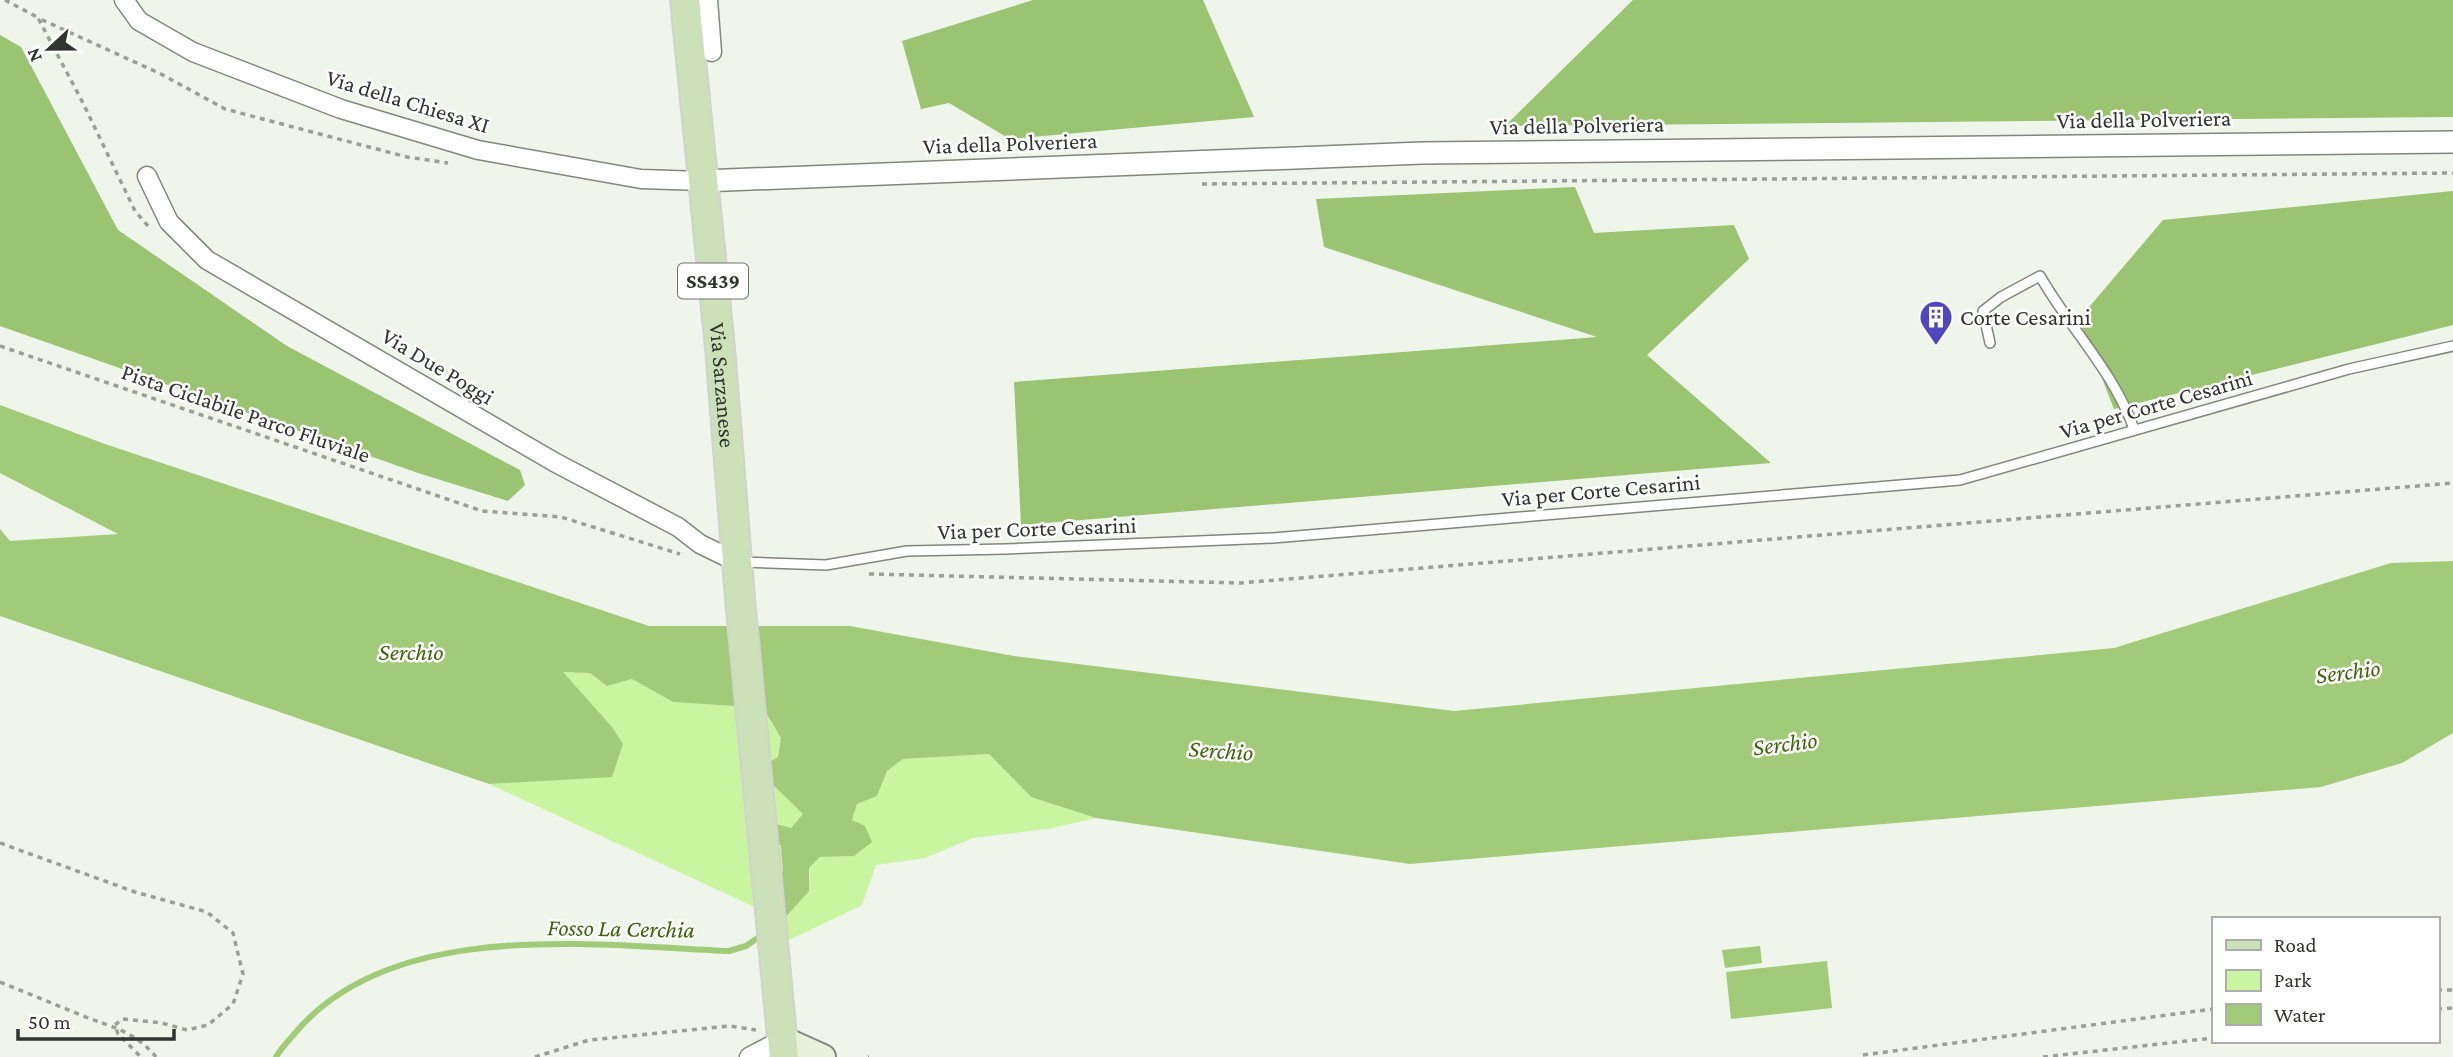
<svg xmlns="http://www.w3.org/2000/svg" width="2453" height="1057" font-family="'Crimson Pro',serif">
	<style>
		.green { fill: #c9f4a0 }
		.forest { fill: #9ac372 }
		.water { fill: #a2cb79 }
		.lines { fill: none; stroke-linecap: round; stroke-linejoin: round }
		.stream { stroke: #a2cb79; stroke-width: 6 }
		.service-casing { stroke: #82877e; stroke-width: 12 }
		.minor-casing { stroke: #82877e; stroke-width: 21 }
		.tertiary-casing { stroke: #82877e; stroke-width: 24 }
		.secondary-casing { stroke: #82877e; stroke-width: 28 }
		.primary-casing { stroke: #d2d2d1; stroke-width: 32 }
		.path { stroke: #9b9f97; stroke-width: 3.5; stroke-dasharray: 5 5; stroke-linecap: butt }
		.service { stroke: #fff; stroke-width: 9 }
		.minor { stroke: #fff; stroke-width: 18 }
		.tertiary { stroke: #fff; stroke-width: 21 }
		.secondary { stroke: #e6f0dc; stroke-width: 24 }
		.primary { stroke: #cde1b9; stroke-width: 28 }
		.labels { text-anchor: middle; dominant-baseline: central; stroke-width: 5; stroke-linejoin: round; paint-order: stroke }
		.shield { fill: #fff; stroke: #70716e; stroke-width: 2 }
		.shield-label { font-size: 21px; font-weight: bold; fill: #323430 }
		.street-label { font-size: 23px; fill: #323430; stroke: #fff }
		.poi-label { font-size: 23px; fill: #323430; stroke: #fff; text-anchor: start }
		.water-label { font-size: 24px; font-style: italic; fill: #3f6309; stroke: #fff }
	</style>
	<rect width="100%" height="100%" fill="#eff5ea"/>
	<!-- green -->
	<polygon class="green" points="562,672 590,673 607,686 632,679 673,702 763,708 781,738 778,757 760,767 767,779 803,814 791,828 759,819 769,838 781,846 784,873 759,872 782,891 783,918 810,878 809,868 820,857 854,856 852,820 857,804 877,796 887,771 903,759 989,754 1031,797 1096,818 1048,829 973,838 925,858 876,865 862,905 789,940 783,920 489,784 612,776 623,744 612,727"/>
	<!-- forest -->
	<g class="forest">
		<polygon points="1033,0 1203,0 1254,117 1010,139 949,103 921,109 902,41"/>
		<polygon points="1633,0 2453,0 2453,117 1505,126"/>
		<polygon points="0,35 21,47 118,230 287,346 520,470 525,485 508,501 418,473 0,326"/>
		<polygon points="1575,187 1594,233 1734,225 1749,259 1647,355 1771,463 1021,525 1014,382 1597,337 1324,247 1316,199"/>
		<polygon points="2453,191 2453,325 2114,409 2079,319 2163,220"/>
	</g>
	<!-- water -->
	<g class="water">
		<polygon points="0,405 105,444 649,626 850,626 1014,656 1454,711 2114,648 2391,563 2453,561 2453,733 2402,763 2321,787 1410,864 1096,818 1031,797 989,754 903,759 887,771 877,796 857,804 852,820 865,826 872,842 854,856 820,857 809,868 809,891 783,920 782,891 762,893 758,872 783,872 781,846 769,838 758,819 791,828 803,814 767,779 760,767 778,757 781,738 763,708 673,702 632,679 607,686 590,673 563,672 612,727 623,744 612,777 489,784 0,616 0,529 10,541 118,534 0,473"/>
		<polygon points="1760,946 1762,963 1725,968 1722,950"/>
		<polygon points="1827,961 1832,1008 1731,1019 1726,972"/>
	</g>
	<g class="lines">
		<!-- stream -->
		<path class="stream" d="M276 1057C281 1048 289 1040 296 1032 393 918 594 945 729 951L746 946 765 933"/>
		<defs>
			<g id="service">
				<path d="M1990 343 1983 311 2001 297 2040 276C2069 327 2114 372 2134 429"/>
				<polyline points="742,562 826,565 907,551 1006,549 1273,538 1960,480 2349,369 2453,346"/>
			</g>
			<g id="minor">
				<polyline points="124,0 139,21 193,52 341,109 478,150 641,179 702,181"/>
				<polyline points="708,0 712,52"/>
				<polyline points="147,176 169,222 207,260 556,463 678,527 700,544 737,562"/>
				<polyline points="749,1057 783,1039"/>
			</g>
			<polyline id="tertiary" points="702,181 1422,153 2453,142"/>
			<polyline id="secondary" points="783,1039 823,1057"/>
			<g id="primary">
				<path id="s1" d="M685 0 720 348 740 599 784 1057"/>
			</g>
		</defs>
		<!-- service casing -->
		<use href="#service" class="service-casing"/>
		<!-- minor casing -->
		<use href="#minor" class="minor-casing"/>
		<!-- tertiary casing -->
		<use href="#tertiary" class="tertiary-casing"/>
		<!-- secondary casing -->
		<use href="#secondary" class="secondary-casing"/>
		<!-- primary casing -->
		<use href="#primary" class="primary-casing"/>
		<!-- path -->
		<g class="path">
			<polyline points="5,0 37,17"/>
			<polyline points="1202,184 2453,173"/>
			<polyline points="148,226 135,211 82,101 38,18 161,74 225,109 407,157 448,163"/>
			<polyline points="0,346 482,511 561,517 680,554"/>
			<polyline points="869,574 1240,583 2453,483"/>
			<polyline points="0,843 135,892 207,912 233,933 243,974 233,1004 208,1025 187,1030 162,1023 122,1019 115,1025 118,1034 141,1057"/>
			<path d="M0 982C27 993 54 1004 81 1015 110 1027 134 1030 156 1057"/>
			<polyline points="2437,990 2453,990"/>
			<polyline points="2437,1009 2453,1008"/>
			<polyline points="1863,1055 2213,1009"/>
			<polyline points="535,1057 589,1040 730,1026 756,1030"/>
			<polyline points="868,1057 869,1057"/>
			<polyline points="2043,1057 2213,1038"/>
		</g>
		<!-- service -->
		<use href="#service" class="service"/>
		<!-- minor -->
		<use href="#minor" class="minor"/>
		<!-- tertiary -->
		<use href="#tertiary" class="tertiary"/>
		<!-- secondary -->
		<use href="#secondary" class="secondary"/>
		<!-- primary -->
		<use href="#primary" class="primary"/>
	</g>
	<!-- icons -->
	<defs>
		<symbol id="building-pin" viewBox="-11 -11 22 30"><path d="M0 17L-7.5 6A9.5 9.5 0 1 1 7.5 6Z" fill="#5047be" stroke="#fff"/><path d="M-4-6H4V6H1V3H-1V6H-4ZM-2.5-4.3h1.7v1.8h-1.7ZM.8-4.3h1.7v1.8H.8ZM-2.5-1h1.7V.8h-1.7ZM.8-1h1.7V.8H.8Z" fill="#fff"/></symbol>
	</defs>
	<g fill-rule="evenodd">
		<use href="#building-pin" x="1917" y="298" width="38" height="52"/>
	</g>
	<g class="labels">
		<!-- shield labels -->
		<rect class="shield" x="678" y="263.5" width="70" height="35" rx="5"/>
		<g class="shield-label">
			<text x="713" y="281">SS439</text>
		</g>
		<!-- street labels -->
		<g class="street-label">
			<text transform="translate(408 101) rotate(17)">Via della Chiesa XI</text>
			<text transform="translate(2144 119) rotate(-1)">Via della Polveriera</text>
			<text transform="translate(1577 125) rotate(-1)">Via della Polveriera</text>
			<text transform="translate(1010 143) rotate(-2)">Via della Polveriera</text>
			<text transform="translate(438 366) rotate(31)">Via Due Poggi</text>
			<text stroke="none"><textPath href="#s1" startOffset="387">Via Sarzanese</textPath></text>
			<text transform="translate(2156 404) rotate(-16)">Via per Corte Cesarini</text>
			<text transform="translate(246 413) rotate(19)">Pista Ciclabile Parco Fluviale</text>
			<text transform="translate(1601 490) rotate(-5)">Via per Corte Cesarini</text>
			<text transform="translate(1037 528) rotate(-2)">Via per Corte Cesarini</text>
		</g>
		<!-- poi labels -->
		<g class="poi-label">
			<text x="1960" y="317">Corte Cesarini</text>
		</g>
		<!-- water labels -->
		<g class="water-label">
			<text x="411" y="651">Serchio</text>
			<text transform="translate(2348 671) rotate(-7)">Serchio</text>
			<text transform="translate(1785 743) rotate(-7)">Serchio</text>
			<text transform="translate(1221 750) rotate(4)">Serchio</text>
			<text transform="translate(621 928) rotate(1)">Fosso La Cerchia</text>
		</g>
	</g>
	<!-- legend -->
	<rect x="2212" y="917" width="228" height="126" fill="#ffffff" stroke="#adaeac" stroke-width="2"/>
	<rect x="2226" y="940" width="35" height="10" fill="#cde1b9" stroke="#adaeac" stroke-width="2"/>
	<text x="2274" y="952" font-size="21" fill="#323430">Road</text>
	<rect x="2226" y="970" width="35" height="21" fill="#c9f4a0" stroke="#adaeac" stroke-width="2"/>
	<text x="2274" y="987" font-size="21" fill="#323430">Park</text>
	<rect x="2226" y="1004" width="35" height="21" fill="#a2cb79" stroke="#adaeac" stroke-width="2"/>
	<text x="2274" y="1022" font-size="21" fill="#323430">Water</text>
	<!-- north arrow -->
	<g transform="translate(49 49) rotate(248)" stroke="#ffffff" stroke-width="5" paint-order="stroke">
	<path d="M0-5L12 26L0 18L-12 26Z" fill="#323430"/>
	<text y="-10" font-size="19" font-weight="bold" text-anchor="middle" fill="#323430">N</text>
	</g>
	<!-- scale -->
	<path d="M18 1029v10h156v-10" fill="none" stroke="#323430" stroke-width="3.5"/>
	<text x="28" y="1029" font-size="21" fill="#323430" stroke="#ffffff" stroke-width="5" paint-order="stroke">50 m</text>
</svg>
